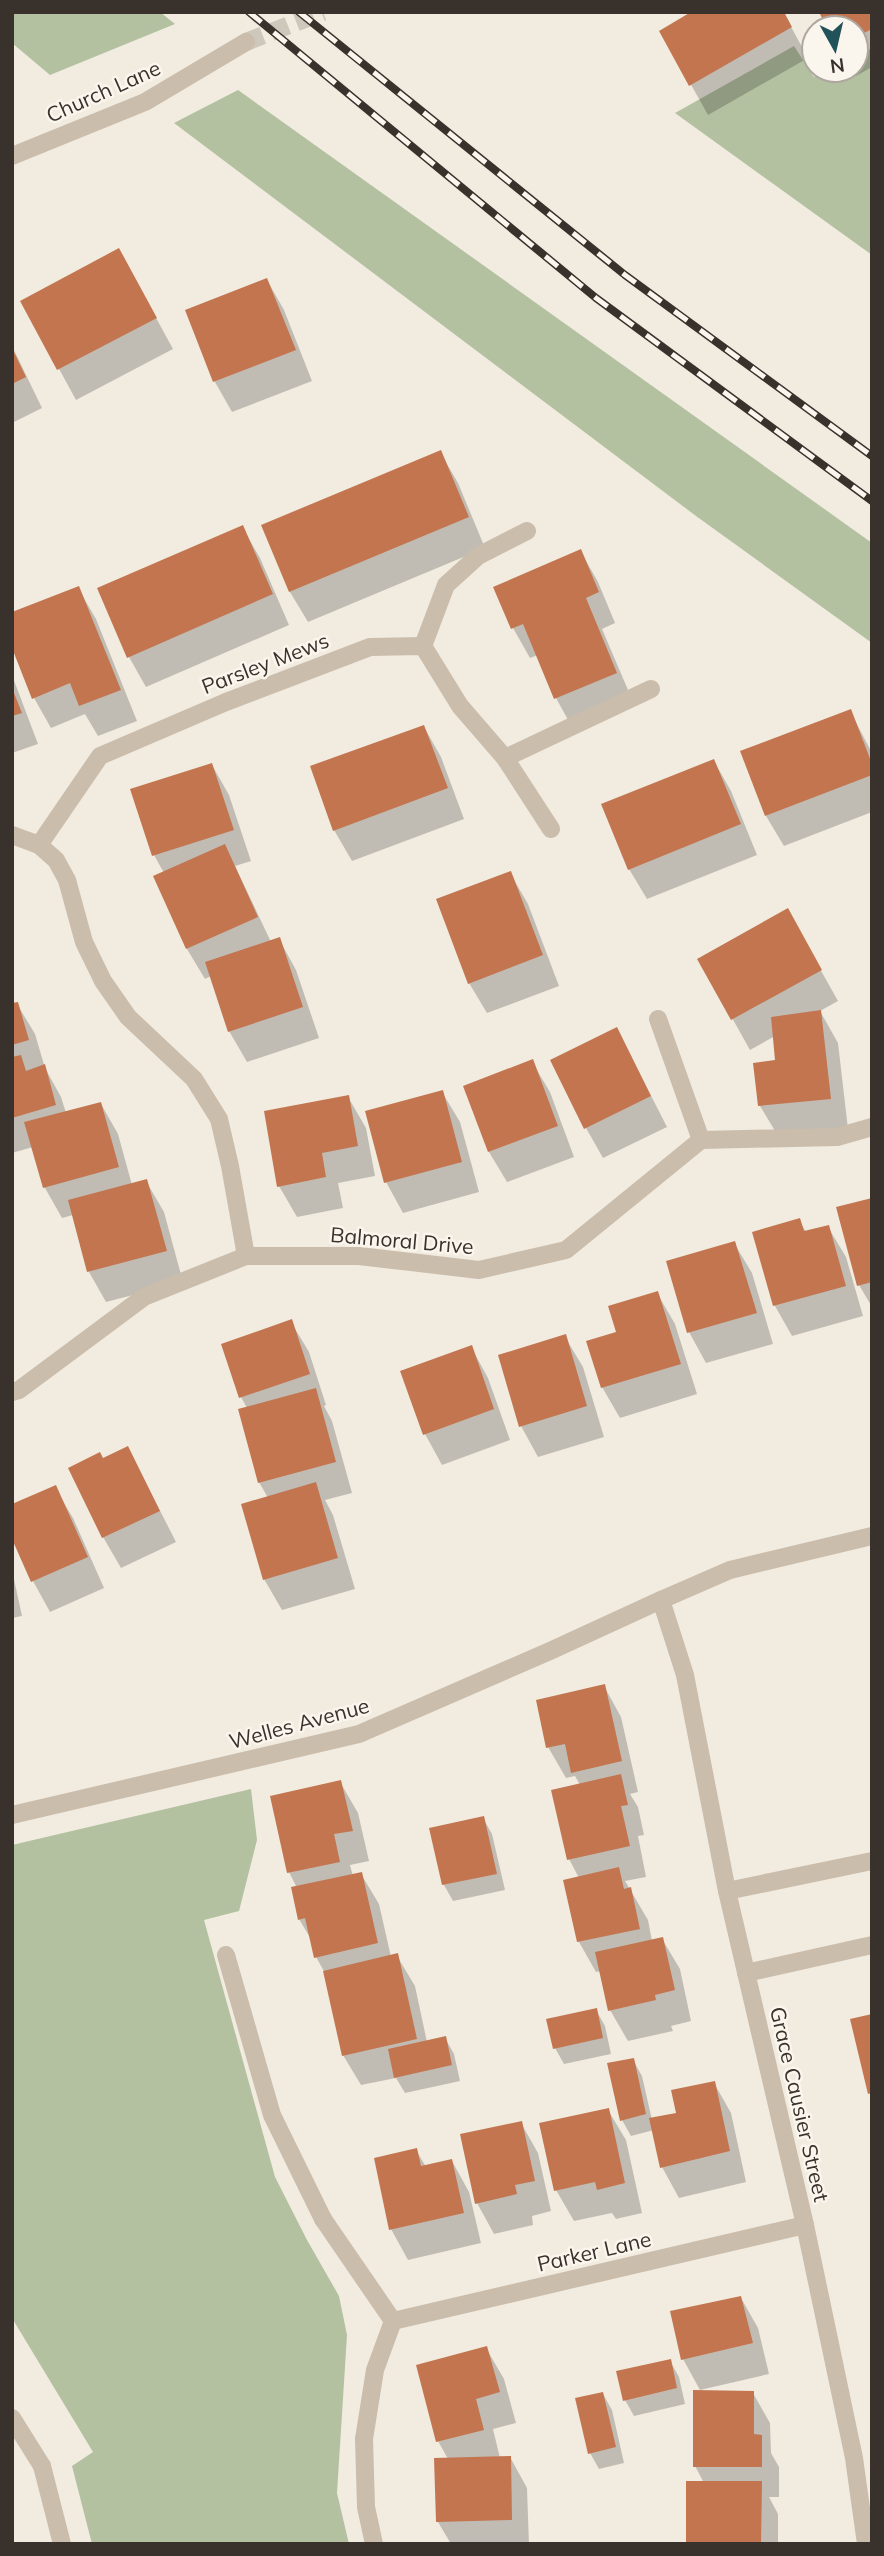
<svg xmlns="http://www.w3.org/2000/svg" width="884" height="2556" font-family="Mulish,sans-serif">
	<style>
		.green { fill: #b3c1a0 }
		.shadow { fill: #0003 }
		.building { fill: #c2754f }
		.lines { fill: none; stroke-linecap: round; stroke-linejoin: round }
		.tertiary-tunnel { stroke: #cdc7bc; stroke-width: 18; stroke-dasharray: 18 9; stroke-linecap: butt }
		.service { stroke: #cbbdac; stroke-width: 18 }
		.minor { stroke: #cbbdac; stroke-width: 18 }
		.tertiary { stroke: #cbbdac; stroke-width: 18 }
		.rail-casing { stroke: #39312b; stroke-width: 8 }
		.rail { stroke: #faf5ed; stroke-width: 5; stroke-dasharray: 16; stroke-linecap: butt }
		.labels { text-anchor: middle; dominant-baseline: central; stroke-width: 5; stroke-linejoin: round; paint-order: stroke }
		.street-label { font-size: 21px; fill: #39312b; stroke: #faf5ed }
	</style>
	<rect width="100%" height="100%" fill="#f2ece0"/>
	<!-- green -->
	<g class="green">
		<polygon points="12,12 160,12 175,24 50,75 12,43"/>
		<polygon points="794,46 814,77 828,70 856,70 856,56 872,48 872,255 675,113"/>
		<polygon points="238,90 872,543 872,643 696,516 174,123"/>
		<polygon points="251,1789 257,1840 239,1911 204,1920 275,2177 307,2240 339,2296 347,2335 337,2493 349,2544 92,2544 72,2466 93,2452 12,2318 12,1845"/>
	</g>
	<!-- shadow -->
	<g class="shadow">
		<polygon points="783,12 808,58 708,115 661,31"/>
		<polygon points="872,12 872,67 856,76 853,70 856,70 856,28 829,28"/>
		<polygon points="267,280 284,310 312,381 232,412 215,382 187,311"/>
		<polygon points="136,281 173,349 76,400 22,301"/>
		<polygon points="12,346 42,408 12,423"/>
		<polygon points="440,452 458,483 485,548 308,622 290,592 263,526"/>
		<polygon points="242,527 260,558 289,625 146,687 129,657"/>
		<polygon points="581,552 598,582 615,623 602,629 634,704 573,729 556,698 538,655 530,658 513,628"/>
		<polygon points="78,588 96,619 137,721 98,736 85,714 51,728 34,698"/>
		<polygon points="12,675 38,744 12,753"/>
		<polygon points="850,711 872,753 872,812 784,846 766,816"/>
		<polygon points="424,727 441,757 464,819 352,861 334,830"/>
		<polygon points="714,761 731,791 757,855 647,899 629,869"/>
		<polygon points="212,765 229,795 251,861 235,866 271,942 279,939 296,970 319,1038 247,1062 229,1031 211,976 205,979 187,949 155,877 164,873 154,855 132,790"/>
		<polygon points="510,873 528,904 559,986 487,1013 469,983"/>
		<polygon points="787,910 838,1001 820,1011 838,1043 848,1129 778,1136 760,1106 777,1062 775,1036 750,1050 699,959"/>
		<polygon points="17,1004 35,1034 45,1068 61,1097 66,1113 101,1104 118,1134 132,1185 146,1181 164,1212 183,1282 106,1302 89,1272 73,1215 62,1218 45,1188 33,1147 12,1153 12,1005"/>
		<polygon points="617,1029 667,1127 603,1158 586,1128"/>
		<polygon points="532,1062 550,1092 574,1157 507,1182 489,1152 465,1087"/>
		<polygon points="442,1092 460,1122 479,1192 403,1213 386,1182"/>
		<polygon points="348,1097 366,1128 375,1176 338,1183 343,1208 297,1217 279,1186"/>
		<polygon points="872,1199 872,1307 859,1285"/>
		<polygon points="799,1220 806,1232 828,1227 846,1257 863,1316 792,1336 775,1306 754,1233"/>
		<polygon points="734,1243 752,1273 773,1344 706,1363 689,1332"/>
		<polygon points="657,1293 675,1324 697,1394 620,1418 602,1387 619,1333"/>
		<polygon points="291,1322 309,1352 326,1405 324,1406 332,1421 352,1493 325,1500 333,1515 355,1589 282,1610 264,1579 268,1498 259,1482 247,1408 241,1397"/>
		<polygon points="565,1337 583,1367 604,1437 538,1457 521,1426"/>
		<polygon points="471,1347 488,1378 510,1440 442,1465 425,1434"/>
		<polygon points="128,1448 176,1542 121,1568 103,1537 102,1460"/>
		<polygon points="55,1488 73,1518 104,1588 50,1612 33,1581 12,1535"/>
		<polygon points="12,1570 22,1616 12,1618"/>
		<polygon points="604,1686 621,1717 638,1792 630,1794 638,1807 644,1835 638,1836 646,1877 625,1881 648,1920 652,1941 662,1939 680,1969 691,2021 671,2026 673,2031 628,2041 610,2010 601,1971 596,1972 579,1942 579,1878 569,1859 580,1785 575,1776 566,1778 548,1747"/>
		<polygon points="340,1782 358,1813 369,1861 350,1865 353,1876 361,1874 379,1904 391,1957 397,1956 415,1986 427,2042 445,2038 454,2054 460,2081 405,2093 396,2078 361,2085 343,2055 325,1973 316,1957 312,1941 299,1919 297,1888 289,1872"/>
		<polygon points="483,1818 492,1834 505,1890 453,1901 444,1885 432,1829"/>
		<polygon points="596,2010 605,2026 611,2054 564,2064 555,2048"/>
		<polygon points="633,2060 642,2076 652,2120 678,2114 714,2083 731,2113 746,2182 679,2198 662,2167 654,2130 631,2136 622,2120"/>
		<polygon points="608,2110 626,2140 642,2213 616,2219 612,2213 574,2221 556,2190"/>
		<polygon points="521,2123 538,2153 551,2211 532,2216 533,2225 494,2234 477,2203"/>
		<polygon points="416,2150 426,2167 452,2161 469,2192 481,2243 408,2260 391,2229"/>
		<polygon points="741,2298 758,2328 769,2374 700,2390 683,2359"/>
		<polygon points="486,2348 504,2379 516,2423 493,2429 500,2458 510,2457 527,2488 529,2544 451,2544 438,2522 448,2459 438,2441"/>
		<polygon points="670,2361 679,2377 685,2404 634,2416 625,2400"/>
		<polygon points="753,2393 770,2423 771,2453 779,2467 779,2497 769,2497 778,2514 778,2544 687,2544 704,2483 695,2466"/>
		<polygon points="603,2394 612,2410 624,2463 599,2469 590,2453"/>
	</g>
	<!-- building -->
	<g class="building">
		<polygon points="691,12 784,12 792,27 689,86 659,31"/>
		<polygon points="819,12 872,12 872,29 856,37 856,28 827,28"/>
		<polygon points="119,248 157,318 57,370 20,301"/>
		<polygon points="267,278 296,350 213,382 185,310"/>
		<polygon points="12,348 26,377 12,384"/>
		<polygon points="441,450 469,517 289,592 261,525"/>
		<polygon points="243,525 273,594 127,658 97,588"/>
		<polygon points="581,549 599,592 586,598 617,673 554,699 523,624 511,629 493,587"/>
		<polygon points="79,586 121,690 79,706 70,683 32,699 12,648 12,612"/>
		<polygon points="12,688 22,713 12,716"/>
		<polygon points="851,709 872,764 872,775 765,816 740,751"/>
		<polygon points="424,725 448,788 333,831 310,766"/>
		<polygon points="714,759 741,824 628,870 601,804"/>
		<polygon points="212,763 234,830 152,856 130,789"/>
		<polygon points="225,844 258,917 186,949 153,876"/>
		<polygon points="511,871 543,955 468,984 436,899"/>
		<polygon points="788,908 822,970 731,1020 697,959"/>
		<polygon points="280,937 303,1007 228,1032 205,962"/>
		<polygon points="18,1002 29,1040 12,1045 12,1003"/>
		<polygon points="821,1010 831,1099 758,1106 753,1063 775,1060 771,1017"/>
		<polygon points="617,1027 651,1096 584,1129 550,1060"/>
		<polygon points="21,1055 26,1071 45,1064 56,1105 12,1118 12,1057"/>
		<polygon points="533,1059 558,1126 488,1152 463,1086"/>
		<polygon points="443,1090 462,1162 384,1183 365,1111"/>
		<polygon points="349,1095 358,1146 322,1153 326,1177 277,1187 264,1111"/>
		<polygon points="101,1102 119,1167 43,1188 24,1122"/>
		<polygon points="147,1179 167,1251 87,1272 68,1200"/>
		<polygon points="872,1198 872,1282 857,1286 836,1207"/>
		<polygon points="800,1218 804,1231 829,1225 846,1286 773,1306 752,1232"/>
		<polygon points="735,1241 757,1313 687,1333 666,1261"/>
		<polygon points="658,1291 681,1364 601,1388 586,1341 616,1332 608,1306"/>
		<polygon points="292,1319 310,1374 239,1398 221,1344"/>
		<polygon points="566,1334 587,1406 519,1427 498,1355"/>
		<polygon points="472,1345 494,1409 423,1435 400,1371"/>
		<polygon points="316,1388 336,1462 258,1483 238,1409"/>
		<polygon points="128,1446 160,1511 102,1538 68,1468 100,1452 103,1458"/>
		<polygon points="316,1482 338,1558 263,1580 241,1504"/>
		<polygon points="56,1485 88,1557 31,1582 12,1539 12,1504"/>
		<polygon points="605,1684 622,1761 571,1773 565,1744 546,1748 536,1700"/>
		<polygon points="621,1774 628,1805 621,1806 630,1846 567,1860 551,1790"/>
		<polygon points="341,1780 353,1831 334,1834 340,1862 287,1873 270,1796"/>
		<polygon points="484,1816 497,1874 442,1885 429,1828"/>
		<polygon points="619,1867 624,1889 631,1887 640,1929 577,1942 563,1880"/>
		<polygon points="362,1872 378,1943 314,1958 305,1918 298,1920 291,1887"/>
		<polygon points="663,1937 675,1990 655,1995 656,2000 608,2011 595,1952"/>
		<polygon points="398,1953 417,2039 342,2056 323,1971"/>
		<polygon points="597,2008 603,2038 553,2049 546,2019"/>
		<polygon points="872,2014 872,2093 868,2094 850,2019"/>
		<polygon points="446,2036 452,2065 394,2078 388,2049"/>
		<polygon points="634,2058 646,2114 620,2121 607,2063"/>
		<polygon points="715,2081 730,2151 660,2168 649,2118 676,2113 671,2090"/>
		<polygon points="609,2108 625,2183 597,2190 595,2182 554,2191 539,2123"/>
		<polygon points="522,2121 535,2181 515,2185 517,2194 475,2204 460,2134"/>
		<polygon points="417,2148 421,2166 452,2159 464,2213 389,2230 374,2158"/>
		<polygon points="741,2296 753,2343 681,2360 670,2311"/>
		<polygon points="487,2346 500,2392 476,2399 484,2430 436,2442 416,2365"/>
		<polygon points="671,2359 677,2388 623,2401 616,2371"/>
		<polygon points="693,2390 754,2391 754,2434 762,2435 762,2467 693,2467"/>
		<polygon points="603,2392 616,2447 588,2454 575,2398"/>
		<polygon points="511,2456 512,2520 436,2522 434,2458"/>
		<polygon points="686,2481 762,2481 761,2544 686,2544"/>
	</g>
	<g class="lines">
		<!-- tertiary-tunnel -->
		<polyline class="tertiary-tunnel" points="246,42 323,12"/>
		<!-- service -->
		<g class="service">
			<polyline points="727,1891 872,1861"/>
			<polyline points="226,1955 272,2115 323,2219"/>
			<polyline points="746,1973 872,1945"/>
			<polyline points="364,2439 366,2507 374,2544"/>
			<polyline points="42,2466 62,2544"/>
		</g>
		<!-- minor -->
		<g class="minor">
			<polyline points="423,646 446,585 478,556 527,531"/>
			<polyline points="505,758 551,829"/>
			<polyline points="12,835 39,845 56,860 67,880 84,942 103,981 128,1017 194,1079 219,1119 230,1166 246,1256"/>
			<polyline points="39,845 100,756 226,702 370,647 423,646 460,706 505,758 651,689"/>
			<polyline points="658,1019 701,1140"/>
			<polyline points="12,1392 19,1390 144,1297 246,1256 359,1256 479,1270 566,1250 701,1140 837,1137 872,1127"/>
			<polyline points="661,1600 730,1570 872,1536"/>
			<polyline points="12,1815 359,1734 550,1651 661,1600 685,1675 727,1891 805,2225 854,2458 866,2544"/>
			<polyline points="323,2219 393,2321 375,2370 364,2439"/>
			<polyline points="393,2321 805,2225"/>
			<polyline points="12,2418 42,2466"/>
		</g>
		<!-- tertiary -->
		<polyline class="tertiary" points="12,156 145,102 246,42"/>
		<defs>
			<g id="rail">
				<polyline points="249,12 596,298 872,501"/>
				<polyline points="299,12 625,275 872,456"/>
			</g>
		</defs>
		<!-- rail casing -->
		<use href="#rail" class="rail-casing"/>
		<!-- rail -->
		<use href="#rail" class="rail"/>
	</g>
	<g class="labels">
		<!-- street labels -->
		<g class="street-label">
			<text transform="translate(103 91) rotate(-24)">Church Lane</text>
			<text transform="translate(265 663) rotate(-21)">Parsley Mews</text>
			<text transform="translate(402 1240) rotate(5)">Balmoral Drive</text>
			<text transform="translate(299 1723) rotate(-15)">Welles Avenue</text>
			<text transform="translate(800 2104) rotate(77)">Grace Causier Street</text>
			<text transform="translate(594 2251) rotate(-13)">Parker Lane</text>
		</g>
	</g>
	<!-- border -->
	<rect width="884" height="2556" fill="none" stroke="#39312b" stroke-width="28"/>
	<!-- north arrow -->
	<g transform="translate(835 49) rotate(172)"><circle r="33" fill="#faf5ed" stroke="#ada79f" stroke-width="2"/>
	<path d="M0-5L12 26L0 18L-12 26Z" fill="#215159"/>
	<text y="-10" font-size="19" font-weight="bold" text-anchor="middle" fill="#39312b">N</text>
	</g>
</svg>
